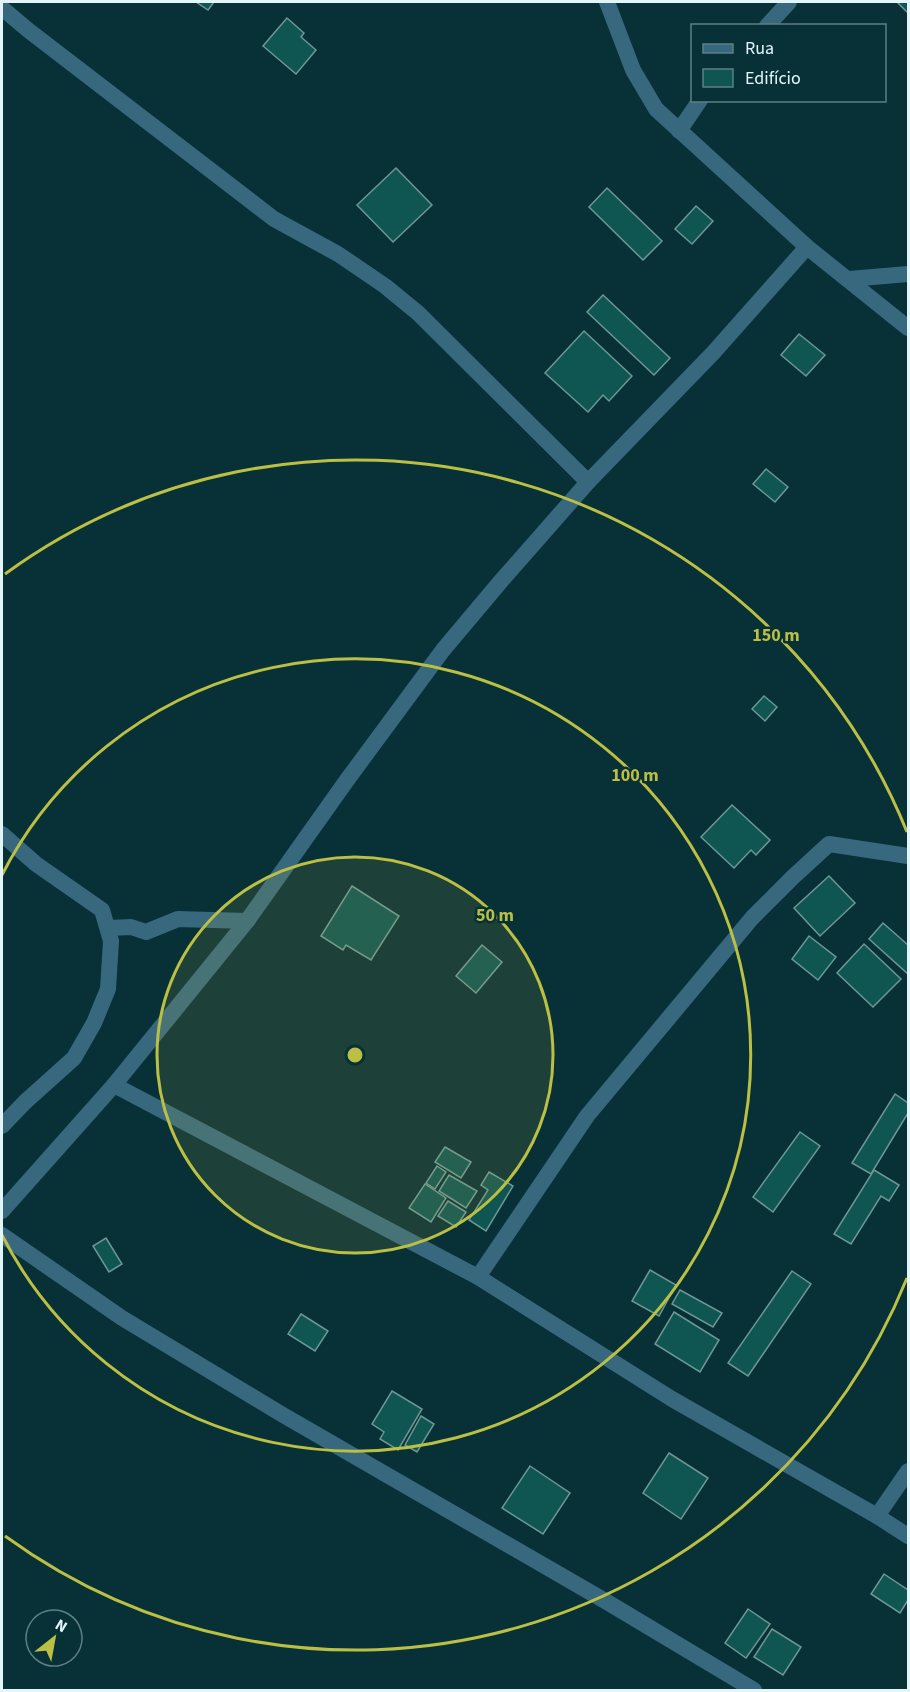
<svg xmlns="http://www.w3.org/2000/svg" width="910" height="1692" font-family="'Source Sans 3',sans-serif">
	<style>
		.building { fill: #0f5552; stroke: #6e9794; stroke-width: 1.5 }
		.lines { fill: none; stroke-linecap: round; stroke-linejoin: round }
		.minor { stroke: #37687e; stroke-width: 16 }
		.ring { fill: none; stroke: #bbc044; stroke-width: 3 }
		.centre { fill: #bbc044; stroke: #073037; stroke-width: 3 }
		.ring-label { font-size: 18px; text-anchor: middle; font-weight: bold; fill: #bbc044; stroke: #073037; stroke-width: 5; stroke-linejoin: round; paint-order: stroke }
	</style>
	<rect width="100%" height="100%" fill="#073037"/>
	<!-- building -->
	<g class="building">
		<polygon points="196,2 214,2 208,10"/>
		<polygon points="897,2 908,2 908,13"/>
		<polygon points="287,18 304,33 301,37 316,50 296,74 263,46"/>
		<polygon points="396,168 432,205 393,242 357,205"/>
		<polygon points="607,188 662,241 643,260 589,207"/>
		<polygon points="696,206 713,221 692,244 675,229"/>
		<polygon points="603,295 670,358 654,375 587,312"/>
		<polygon points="584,331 632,376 609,401 603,395 588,412 545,373"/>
		<polygon points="799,334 825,355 806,376 781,355"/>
		<polygon points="766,469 788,487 775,502 753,484"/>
		<polygon points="764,696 777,707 765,721 752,709"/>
		<polygon points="732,805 770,840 756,855 751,850 734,868 701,837"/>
		<polygon points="829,876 855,903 820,936 794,908"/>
		<polygon points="352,886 399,916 371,960 346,945 343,950 321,936"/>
		<polygon points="883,923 908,945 908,974 869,939"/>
		<polygon points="809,936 836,957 818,980 792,959"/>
		<polygon points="864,944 901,979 873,1007 837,973"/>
		<polygon points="482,945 502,962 476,993 456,976"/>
		<polygon points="895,1094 908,1103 908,1113 871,1174 852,1163"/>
		<polygon points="800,1132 820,1146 773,1212 753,1197"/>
		<polygon points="445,1147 471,1162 461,1178 435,1162"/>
		<polygon points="437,1166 446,1172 435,1189 426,1183"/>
		<polygon points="874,1170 899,1185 889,1201 881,1196 851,1244 834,1234"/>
		<polygon points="489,1172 513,1186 486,1231 469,1220 488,1190 481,1185"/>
		<polygon points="449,1175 477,1191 466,1208 439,1191"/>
		<polygon points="425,1184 446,1198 431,1222 409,1208"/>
		<polygon points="448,1201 466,1212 456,1227 438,1216"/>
		<polygon points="106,1238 122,1264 109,1272 93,1246"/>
		<polygon points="650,1270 676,1285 659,1316 632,1301"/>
		<polygon points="792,1271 811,1284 748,1376 728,1363"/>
		<polygon points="680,1290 722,1313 713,1327 672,1304"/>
		<polygon points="674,1312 719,1340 700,1372 655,1344"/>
		<polygon points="301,1314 328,1331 315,1351 288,1334"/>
		<polygon points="392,1391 422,1409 398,1450 380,1439 384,1432 372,1424"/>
		<polygon points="421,1416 434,1424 417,1452 405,1445"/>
		<polygon points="669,1453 708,1478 681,1519 643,1493"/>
		<polygon points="530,1466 570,1493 543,1534 502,1508"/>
		<polygon points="884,1574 908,1590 908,1600 900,1613 871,1594"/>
		<polygon points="748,1609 770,1624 746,1658 725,1643"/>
		<polygon points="772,1629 801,1647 783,1675 754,1657"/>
	</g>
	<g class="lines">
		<!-- minor -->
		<g class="minor">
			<polyline points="607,2 633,70 656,109 807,247 908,328"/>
			<polyline points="2,8 28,30 274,219 338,254 385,286 418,313 588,482"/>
			<polyline points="767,26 789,2"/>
			<polyline points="679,131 700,100"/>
			<polyline points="849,279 908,274"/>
			<polyline points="2,834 36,864 102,910 111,941 108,989 94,1023 74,1058 25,1102 2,1126"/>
			<polyline points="108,928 131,927 146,932 178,919 247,921"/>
			<polyline points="114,1085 478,1277 672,1399 877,1516 908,1536"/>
			<polyline points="2,1211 114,1085 247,921 347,780 443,650 501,581 588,482 713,353 807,247"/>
			<polyline points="2,1235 122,1318 283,1415 607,1602 754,1690"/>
			<polyline points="478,1277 587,1116 752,918 793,877 829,844 908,856"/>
			<polyline points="877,1516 908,1471"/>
		</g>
	</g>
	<!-- distance rings -->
	<circle cx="355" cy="1055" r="198" fill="#bbc044" fill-opacity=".12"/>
	<g class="ring">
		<circle cx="355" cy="1055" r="198"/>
		<path d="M2 875A396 396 0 1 1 2 1235"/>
		<path d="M907 1278A595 595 0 0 1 5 1536M5 574A595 595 0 0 1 907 832"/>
	</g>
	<circle cx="355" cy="1055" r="9" class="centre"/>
	<g class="ring-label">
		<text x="776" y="641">150 m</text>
		<text x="635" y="781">100 m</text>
		<text x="495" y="921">50 m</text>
	</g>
	<!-- border -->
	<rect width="910" height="1692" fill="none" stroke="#e2f6fa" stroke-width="6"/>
	<!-- legend -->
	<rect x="691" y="24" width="195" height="78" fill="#073037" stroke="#5f7f85" stroke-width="1.5"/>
	<rect x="703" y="44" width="30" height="9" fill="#37687e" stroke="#5f7f85" stroke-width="1.5"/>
	<text x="745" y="54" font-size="18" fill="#e2f6fa">Rua</text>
	<rect x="703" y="69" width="30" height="18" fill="#0f5552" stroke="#5f7f85" stroke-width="1.5"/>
	<text x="745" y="84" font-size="18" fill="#e2f6fa">Edifício</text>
	<!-- north arrow -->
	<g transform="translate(54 1638) rotate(31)"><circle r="28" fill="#073037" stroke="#5f7f85" stroke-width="1.5"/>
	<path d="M0-4.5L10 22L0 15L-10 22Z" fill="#bbc044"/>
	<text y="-9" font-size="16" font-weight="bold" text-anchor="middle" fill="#e2f6fa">N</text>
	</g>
</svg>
